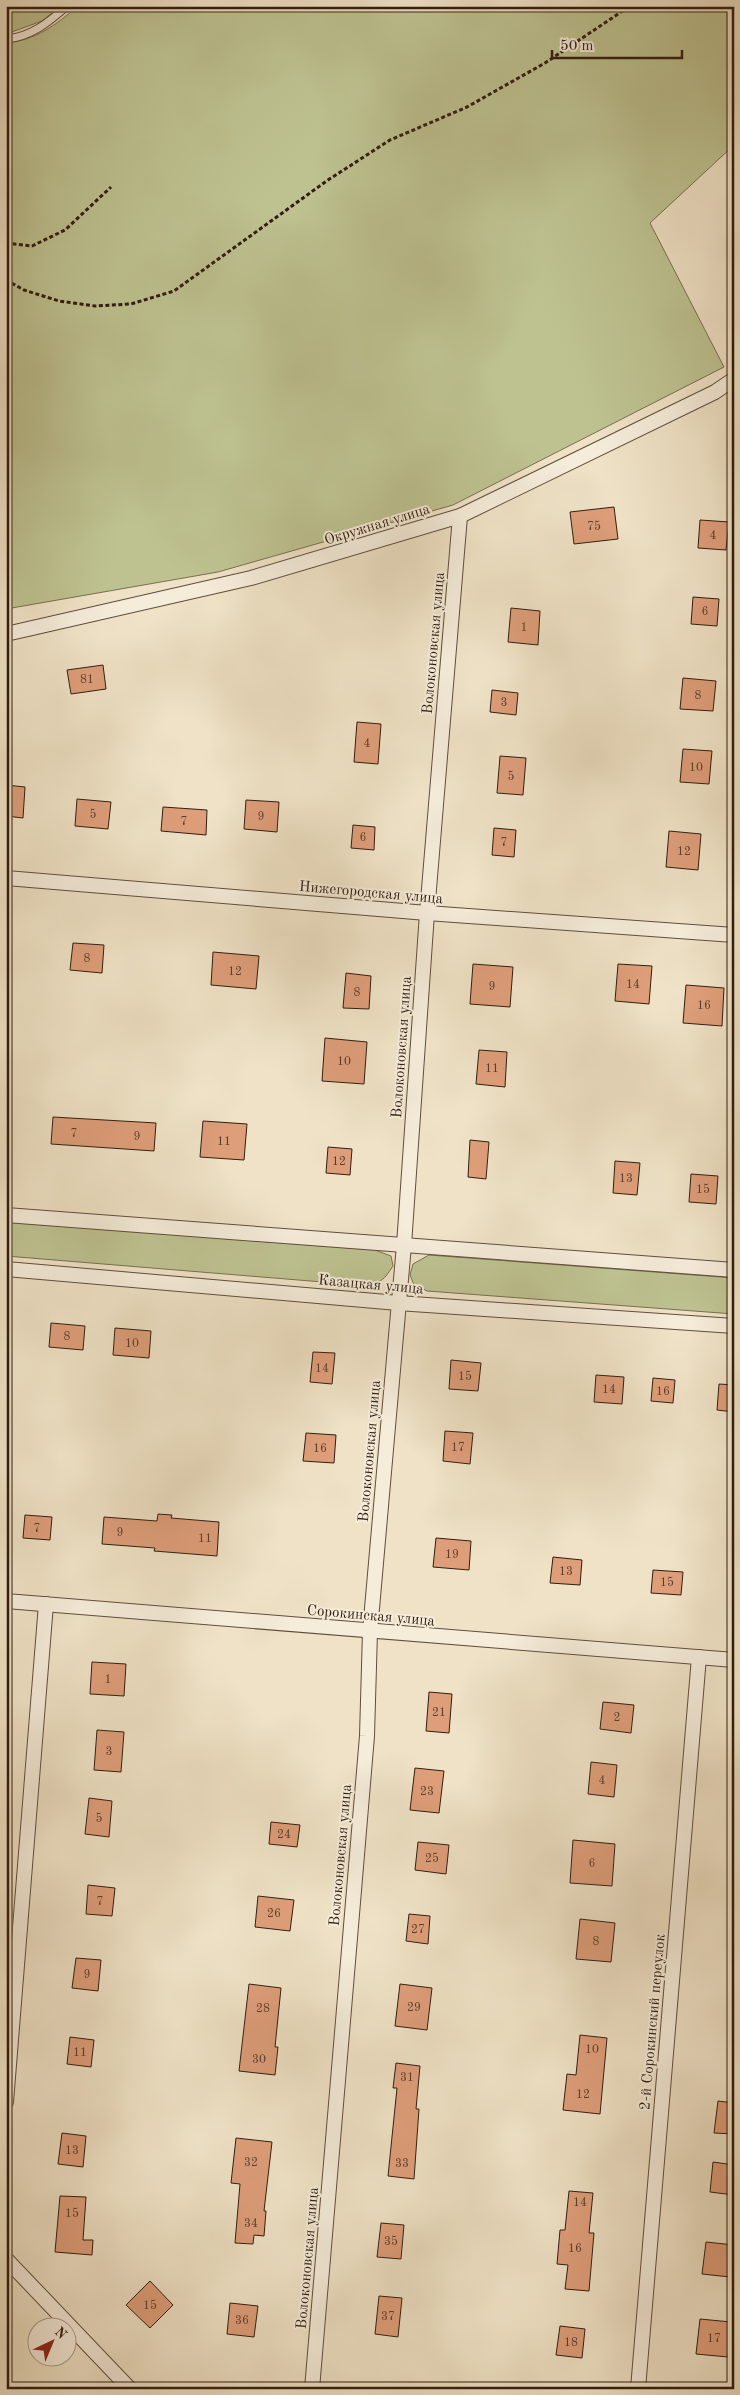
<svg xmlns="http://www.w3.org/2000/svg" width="740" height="2395" viewBox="0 0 740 2395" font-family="'Old Standard TT',serif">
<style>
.green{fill:#bec291;stroke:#787050}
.building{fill:#de9e7a;stroke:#311d0f}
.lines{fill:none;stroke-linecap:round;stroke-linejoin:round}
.service-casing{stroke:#604e3d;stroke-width:9}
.minor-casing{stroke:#604e3d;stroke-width:16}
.path{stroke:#311d0f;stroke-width:3;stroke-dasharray:4 2.5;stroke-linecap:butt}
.service{stroke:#f5ecda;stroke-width:7}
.minor{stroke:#f5ecda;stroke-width:14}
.labels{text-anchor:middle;stroke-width:4;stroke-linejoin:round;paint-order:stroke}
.number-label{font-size:12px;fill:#5c3d2a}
.street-label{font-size:15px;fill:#311d0f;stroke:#f5ecda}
</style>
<rect width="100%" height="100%" fill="#efe2c6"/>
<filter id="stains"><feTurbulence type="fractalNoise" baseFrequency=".004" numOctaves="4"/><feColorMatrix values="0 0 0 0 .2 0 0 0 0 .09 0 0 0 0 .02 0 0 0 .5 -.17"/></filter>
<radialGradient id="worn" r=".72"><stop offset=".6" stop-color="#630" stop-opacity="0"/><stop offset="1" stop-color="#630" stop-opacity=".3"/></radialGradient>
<!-- green -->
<g class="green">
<path d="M6,6H61L42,21L6,34Z"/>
<path d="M78,6H734V145L650,223L724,367L453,505L218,572L6,609V43C36,40 56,25 78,6Z"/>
<path d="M6,1222L375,1250L391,1256L393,1266C382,1283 379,1284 359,1285L6,1256Z"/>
<path d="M429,1255L734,1278V1314L427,1291L414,1285L410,1275L413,1264Z"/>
</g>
<!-- building -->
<g class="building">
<path d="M614,507L618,539L574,544L570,512Z"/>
<path d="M700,520L729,522L726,550L698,548Z"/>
<path d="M693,597L719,599L717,626L691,624Z"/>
<path d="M511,608L540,611L538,645L508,642Z"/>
<path d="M103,665L106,689L71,694L67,670Z"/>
<path d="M683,678L716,681L713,711L680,709Z"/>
<path d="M492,690L518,693L516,715L490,712Z"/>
<path d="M357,722L381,724L378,764L354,762Z"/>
<path d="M683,749L712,751L709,784L680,782Z"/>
<path d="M500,756L526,758L523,795L497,793Z"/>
<path d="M6,785L25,787L23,818L6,816Z"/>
<path d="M77,799L111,802L108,829L75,826Z"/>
<path d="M246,800L279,802L277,832L244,829Z"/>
<path d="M163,807L207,810L206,835L161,831Z"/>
<path d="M353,825L375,827L374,850L351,848Z"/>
<path d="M494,828L516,830L514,857L492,855Z"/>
<path d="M669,831L701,834L698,870L666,867Z"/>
<path d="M73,943L104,945L102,973L70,970Z"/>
<path d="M213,952L259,956L256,989L211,985Z"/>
<path d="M473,964L513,967L510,1007L470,1004Z"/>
<path d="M618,964L652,966L649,1004L615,1001Z"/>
<path d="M346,973L371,976L369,1009L343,1008Z"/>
<path d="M686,985L724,988L722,1026L683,1023Z"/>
<path d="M325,1038L367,1042L364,1084L322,1081Z"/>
<path d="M479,1050L507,1052L505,1087L476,1084Z"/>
<path d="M53,1117L156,1123L154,1151L51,1144Z"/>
<path d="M203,1121L247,1124L244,1160L200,1157Z"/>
<path d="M470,1140L489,1142L486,1179L468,1177Z"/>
<path d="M328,1147L352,1149L350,1175L326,1173Z"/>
<path d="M615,1161L640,1163L637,1195L613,1193Z"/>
<path d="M691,1174L718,1176L716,1204L689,1202Z"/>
<path d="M51,1323L85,1326L83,1350L49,1347Z"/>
<path d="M115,1328L151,1331L149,1358L113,1355Z"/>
<path d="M313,1352L335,1353L332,1384L310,1382Z"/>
<path d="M451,1360L481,1363L478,1391L449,1389Z"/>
<path d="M596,1375L624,1377L622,1404L594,1402Z"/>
<path d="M653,1378L675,1380L673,1403L651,1401Z"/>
<path d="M719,1384L734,1385V1412L717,1410Z"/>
<path d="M445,1431L473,1433L470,1464L443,1461Z"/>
<path d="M306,1433L336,1435L334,1463L303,1461Z"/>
<path d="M158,1514L172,1515L171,1518L219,1522L217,1556L154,1551L155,1548L102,1544L104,1517L157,1521Z"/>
<path d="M25,1515L52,1517L50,1540L23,1538Z"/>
<path d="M436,1538L471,1541L469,1570L433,1567Z"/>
<path d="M553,1557L582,1560L580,1585L550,1583Z"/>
<path d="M653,1570L683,1572L681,1595L651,1593Z"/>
<path d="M92,1662L126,1664L124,1696L90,1694Z"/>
<path d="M429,1692L452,1694L449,1733L426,1731Z"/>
<path d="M603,1702L634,1705L631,1733L600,1729Z"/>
<path d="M97,1730L124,1732L121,1772L94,1770Z"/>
<path d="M591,1762L617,1765L614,1797L588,1794Z"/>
<path d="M415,1768L444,1771L439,1813L410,1810Z"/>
<path d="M89,1798L112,1801L109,1837L85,1834Z"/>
<path d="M271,1822L300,1825L297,1847L269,1844Z"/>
<path d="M573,1840L615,1844L612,1886L570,1883Z"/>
<path d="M418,1842L449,1845L446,1874L415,1870Z"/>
<path d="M88,1885L115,1888L112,1916L86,1914Z"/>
<path d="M258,1896L294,1900L290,1931L255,1927Z"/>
<path d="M409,1914L430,1916L428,1944L406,1941Z"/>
<path d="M580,1919L615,1923L611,1962L576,1959Z"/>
<path d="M76,1958L101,1960L98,1991L72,1988Z"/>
<path d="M249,1984L281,1988L275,2047H278L275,2075L239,2071Z"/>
<path d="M400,1984L432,1988L427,2030L395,2026Z"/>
<path d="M580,2035L607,2038L600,2114L563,2110L567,2074L576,2075Z"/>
<path d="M70,2037L94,2040L91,2067L67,2064Z"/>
<path d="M396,2063L420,2066L416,2109H419L414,2179L388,2176L397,2088H393Z"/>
<path d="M718,2101L734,2103V2134L714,2133Z"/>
<path d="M62,2133L86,2136L83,2167L58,2164Z"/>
<path d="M236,2138L272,2142L264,2211H266L264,2236L254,2235L253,2244L235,2243L240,2184L231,2183Z"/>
<path d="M713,2162L734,2165V2195L710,2192Z"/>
<path d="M569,2191L593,2193L589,2233H594L589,2291L565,2289L568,2265L557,2264L560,2230H565Z"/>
<path d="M60,2196L86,2197L83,2240H93L92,2255L55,2252Z"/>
<path d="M381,2223L404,2225L401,2259L377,2257Z"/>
<path d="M706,2242L734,2245L730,2277L702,2274Z"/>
<path d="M150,2281L173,2305L150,2328L126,2305Z"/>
<path d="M379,2296L402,2298L398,2337L375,2334Z"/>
<path d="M230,2303L258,2306L254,2337L227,2334Z"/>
<path d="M700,2319L731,2322L728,2357L696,2354Z"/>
<path d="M560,2326L585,2329L582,2358L556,2355Z"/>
</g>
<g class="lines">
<defs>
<path id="service" d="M6,39C31,37 49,22 67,6"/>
<g id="minor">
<path d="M6,634L251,578L460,516L715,392L734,379"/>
<path d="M6,878L427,913L734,935"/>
<path d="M6,1215L734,1270"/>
<path d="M6,1269L398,1303L734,1326"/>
<path d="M6,1601L734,1660"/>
<path d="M6,2102L46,1604"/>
<path d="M6,2259L130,2389"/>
<path d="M312,2389L367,1736L370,1631L404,1245L427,913L460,516"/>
<path d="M638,2389L699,1657"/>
</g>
</defs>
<!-- service casing -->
<use href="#service" class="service-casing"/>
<!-- minor casing -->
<use href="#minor" class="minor-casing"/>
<!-- path -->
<g class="path">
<path d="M6,243L32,246L65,230L111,187"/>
<path d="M6,280L24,290L59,301L95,306L131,304L174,291L328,180L390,140L467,107L545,63L630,6"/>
</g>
<!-- service -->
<use href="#service" class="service"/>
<!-- minor -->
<use href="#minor" class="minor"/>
</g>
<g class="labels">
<!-- number labels -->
<g class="number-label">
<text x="594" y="530">75</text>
<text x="713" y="539">4</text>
<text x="705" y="615">6</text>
<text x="524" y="631">1</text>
<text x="87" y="683">81</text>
<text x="698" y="699">8</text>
<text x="504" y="706">3</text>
<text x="367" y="747">4</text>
<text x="696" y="771">10</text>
<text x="511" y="780">5</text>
<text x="93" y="818">5</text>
<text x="261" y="820">9</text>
<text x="184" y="825">7</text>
<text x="363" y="841">6</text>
<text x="504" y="846">7</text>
<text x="684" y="855">12</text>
<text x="87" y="962">8</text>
<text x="235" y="975">12</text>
<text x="633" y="988">14</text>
<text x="492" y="990">9</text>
<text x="357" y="996">8</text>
<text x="704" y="1009">16</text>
<text x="344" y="1065">10</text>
<text x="492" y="1072">11</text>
<text x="74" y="1137">7</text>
<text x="137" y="1140">9</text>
<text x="224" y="1145">11</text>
<text x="339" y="1165">12</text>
<text x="626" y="1182">13</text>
<text x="703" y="1193">15</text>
<text x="67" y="1340">8</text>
<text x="132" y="1347">10</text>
<text x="322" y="1372">14</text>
<text x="465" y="1380">15</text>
<text x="609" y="1393">14</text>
<text x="663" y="1395">16</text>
<text x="458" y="1451">17</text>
<text x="320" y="1452">16</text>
<text x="37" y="1532">7</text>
<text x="120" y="1536">9</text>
<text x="205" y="1542">11</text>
<text x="452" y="1558">19</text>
<text x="566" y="1575">13</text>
<text x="667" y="1586">15</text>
<text x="108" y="1683">1</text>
<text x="439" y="1716">21</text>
<text x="617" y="1721">2</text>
<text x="109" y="1755">3</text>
<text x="602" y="1784">4</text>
<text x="427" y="1795">23</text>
<text x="99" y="1822">5</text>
<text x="284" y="1838">24</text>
<text x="432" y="1862">25</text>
<text x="592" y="1867">6</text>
<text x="100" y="1905">7</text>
<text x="274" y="1917">26</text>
<text x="418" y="1933">27</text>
<text x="596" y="1945">8</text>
<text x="87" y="1978">9</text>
<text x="414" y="2011">29</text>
<text x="263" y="2012">28</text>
<text x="592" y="2053">10</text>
<text x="80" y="2056">11</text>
<text x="259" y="2063">30</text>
<text x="407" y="2081">31</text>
<text x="583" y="2098">12</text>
<text x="72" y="2154">13</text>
<text x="251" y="2166">32</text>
<text x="402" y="2167">33</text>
<text x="580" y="2206">14</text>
<text x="72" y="2217">15</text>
<text x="251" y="2227">34</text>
<text x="391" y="2245">35</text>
<text x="575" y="2252">16</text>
<text x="150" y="2309">15</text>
<text x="388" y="2320">37</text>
<text x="242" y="2324">36</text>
<text x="714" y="2342">17</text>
<text x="571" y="2346">18</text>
</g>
<!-- street labels -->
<g class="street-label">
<text transform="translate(377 524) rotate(-17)" y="5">Окружная улица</text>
<text transform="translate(433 643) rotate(-85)" y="5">Волоконовская улица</text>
<text transform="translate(371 892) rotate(5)" y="5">Нижегородская улица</text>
<text transform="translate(401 1047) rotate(-86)" y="5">Волоконовская улица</text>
<text transform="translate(371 1284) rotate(5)" y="5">Казацкая улица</text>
<text transform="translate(369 1451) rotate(-85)" y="5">Волоконовская улица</text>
<text transform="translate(371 1615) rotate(5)" y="5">Сорокинская улица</text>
<text transform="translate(340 1855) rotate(-85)" y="5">Волоконовская улица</text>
<text transform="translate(652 2022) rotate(-85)" y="5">2-й Сорокинский переулок</text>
<text transform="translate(307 2258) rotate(-85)" y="5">Волоконовская улица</text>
</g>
</g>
<!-- margin -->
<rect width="740" height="2395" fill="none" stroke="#efe2c6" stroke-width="25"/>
<rect x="8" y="8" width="725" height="2380" fill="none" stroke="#311d0f" stroke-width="2.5"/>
<rect x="12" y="12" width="715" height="2370" fill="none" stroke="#311d0f"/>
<!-- north arrow -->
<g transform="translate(52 2342) rotate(44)"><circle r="24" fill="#f5ecda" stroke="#a79989"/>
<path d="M0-4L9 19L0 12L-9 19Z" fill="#8f2418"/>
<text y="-8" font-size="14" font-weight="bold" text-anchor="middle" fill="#311d0f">N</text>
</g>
<!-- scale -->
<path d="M552 50v8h130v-8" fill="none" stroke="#311d0f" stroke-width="2.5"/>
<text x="560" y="50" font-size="15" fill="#311d0f" stroke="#f5ecda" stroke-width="4" paint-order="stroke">50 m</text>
<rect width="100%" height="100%" filter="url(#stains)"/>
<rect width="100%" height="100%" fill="url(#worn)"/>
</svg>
